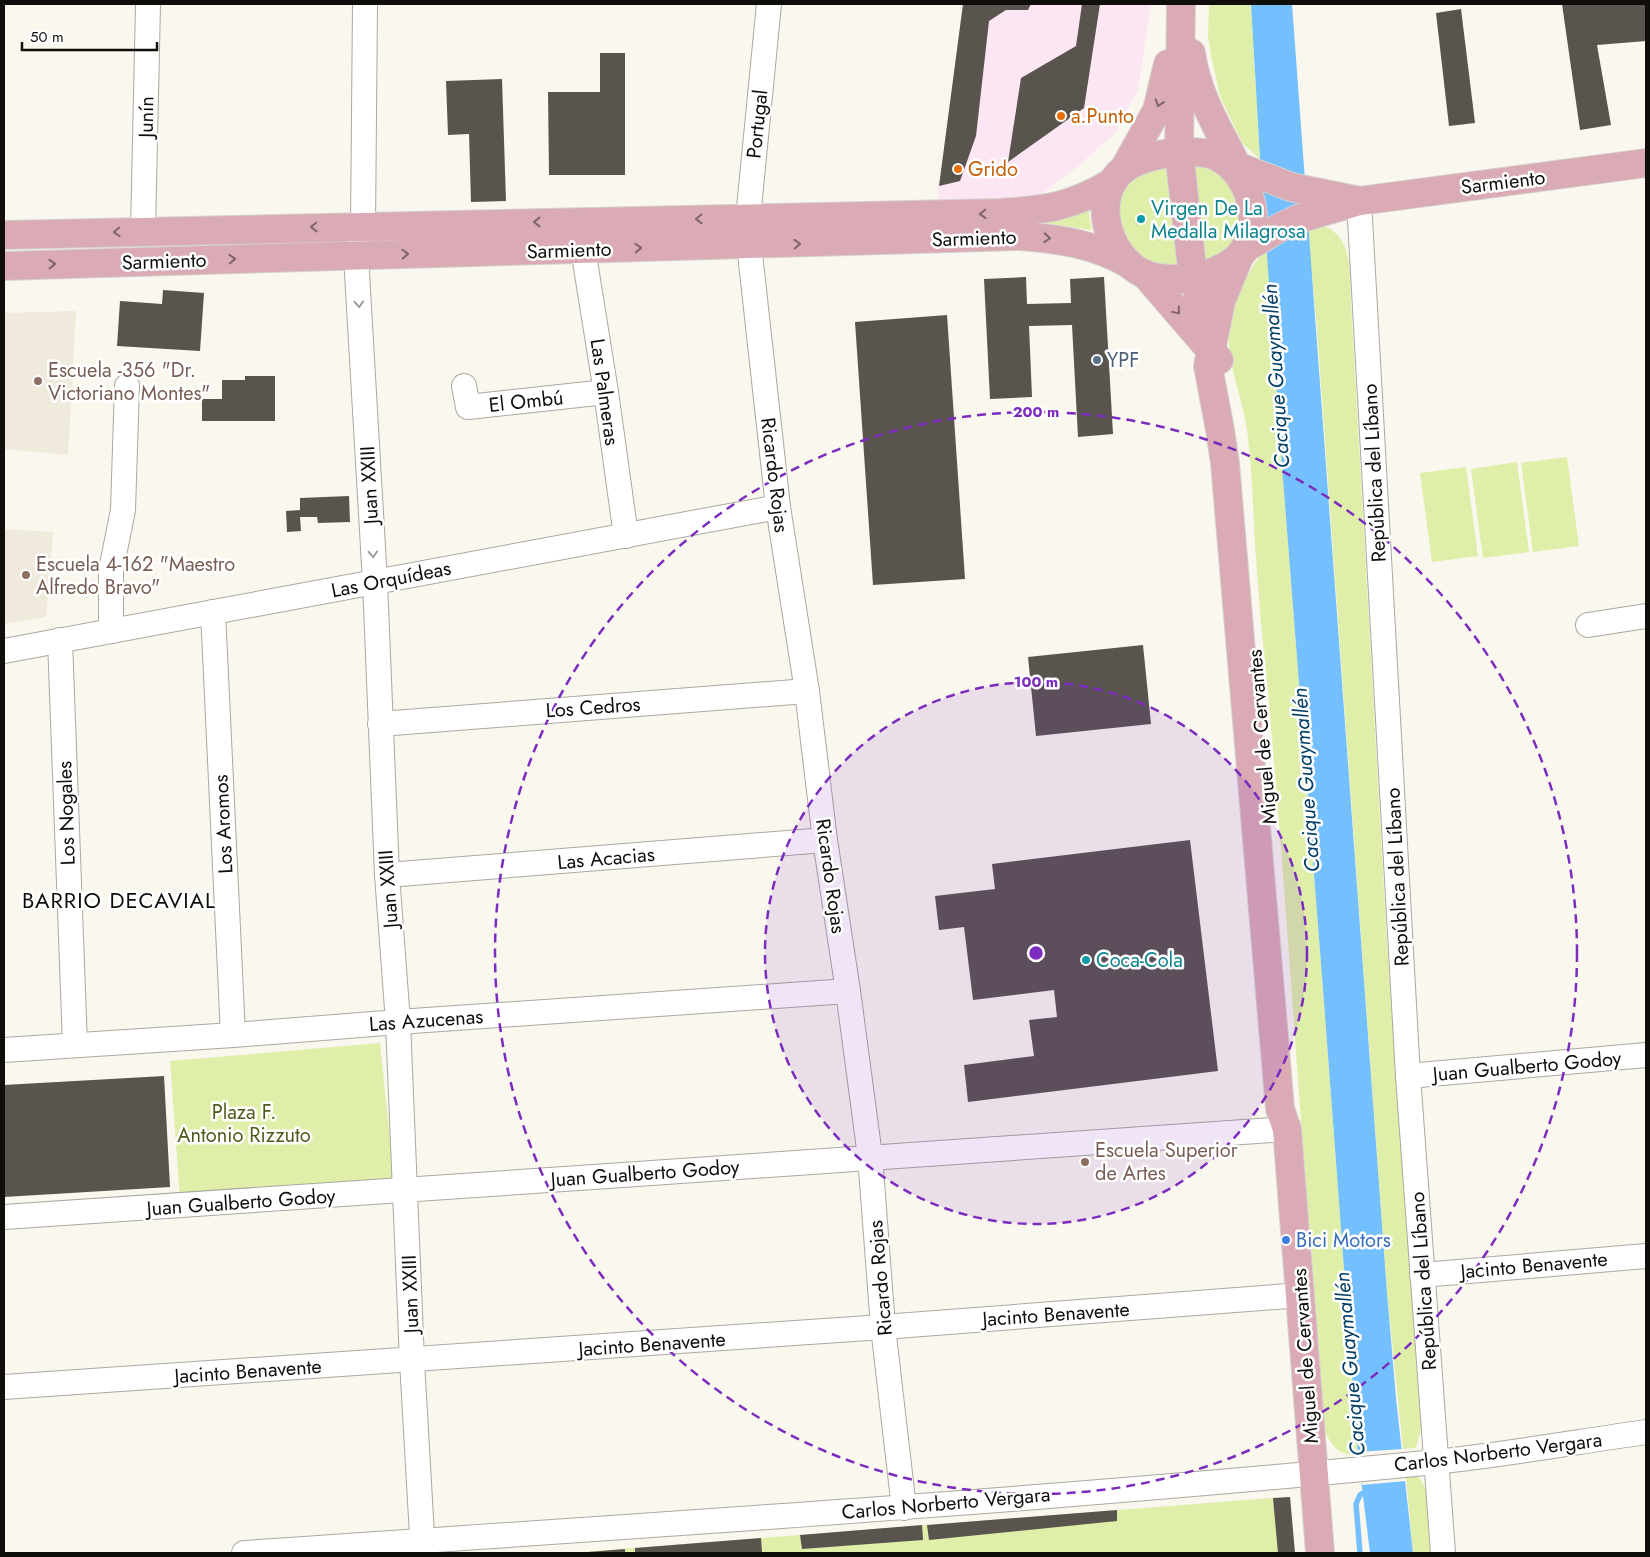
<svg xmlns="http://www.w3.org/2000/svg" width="1650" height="1557" viewBox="0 0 1650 1557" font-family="Jost,sans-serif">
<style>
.commercial{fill:#fde6f3}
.built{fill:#efeadb}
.green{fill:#dfefa9}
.water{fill:#74bffe}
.pier{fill:#faf7ee}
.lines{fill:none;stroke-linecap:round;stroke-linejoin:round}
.stream{stroke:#74bffe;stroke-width:5.5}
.building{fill:#59544e}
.minor-casing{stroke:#aba8a0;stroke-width:26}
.major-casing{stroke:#d4d4d3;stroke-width:30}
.minor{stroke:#fff;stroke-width:24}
.major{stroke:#daaab5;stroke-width:28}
.oneway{stroke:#7f6468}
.oneway2{stroke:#9f9f9d}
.ring{fill:none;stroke:#7b2cbf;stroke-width:2.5;stroke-dasharray:9 6}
.food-dot{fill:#e8710a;stroke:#fff;stroke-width:2}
.culture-dot{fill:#0f9aa8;stroke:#fff;stroke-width:2}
.service-dot{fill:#5c6f8a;stroke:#fff;stroke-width:2}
.education-dot{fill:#8d6e63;stroke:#fff;stroke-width:2}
.shop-dot{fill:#3f7fe0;stroke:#fff;stroke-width:2}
.labels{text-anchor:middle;stroke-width:5;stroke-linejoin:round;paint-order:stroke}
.food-label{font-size:20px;fill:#c56008;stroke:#fff;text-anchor:start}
.street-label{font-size:20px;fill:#0f0e0b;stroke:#fff}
.culture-label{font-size:20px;fill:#0d838f;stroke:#fff;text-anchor:start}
.service-label{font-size:20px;fill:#4e5e75;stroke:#fff;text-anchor:start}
.education-label{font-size:20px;fill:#785e54;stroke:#fff;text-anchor:start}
.park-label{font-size:20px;fill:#4e5a19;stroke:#fff}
.shop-label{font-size:20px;fill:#366cbe;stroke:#fff;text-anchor:start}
.water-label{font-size:21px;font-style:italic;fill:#023e66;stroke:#fff}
.quarter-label{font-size:22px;letter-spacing:1px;fill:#0f0e0b;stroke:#fff}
.centre{fill:#7b2cbf;stroke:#fff;stroke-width:2.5}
.ring-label{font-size:15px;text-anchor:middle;font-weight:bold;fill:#7b2cbf;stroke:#fff;stroke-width:5;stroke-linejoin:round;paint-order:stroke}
</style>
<rect width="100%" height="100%" fill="#faf7ee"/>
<!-- commercial -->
<path class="commercial" d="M963,4H1151L1138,90L1115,133L1076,168L1038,196L937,202Z"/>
<!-- built -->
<g class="built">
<path d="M76,311L68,455L4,449V313Z"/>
<path d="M4,529L53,532L46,617L4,624Z"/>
</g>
<!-- green -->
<g class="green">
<path d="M1209,4H1251L1260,159L1242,143L1220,96L1211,55L1208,36Z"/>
<path d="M1169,163L1182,269L1163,268L1129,253L1115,207L1131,178Z"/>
<path d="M1192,164L1209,169L1224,179L1231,185L1241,203L1240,234L1228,250L1202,265Z"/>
<path d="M1090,205L1089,215L1092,230L1037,222Z"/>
<path d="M1315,224C1355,231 1349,271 1351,303L1387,943L1421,1429L1416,1448L1403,1449L1387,1293L1316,317L1307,226Z"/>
<path d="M1267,249L1283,479L1324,1002L1358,1452V1455C1339,1456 1333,1447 1325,1432C1303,1182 1290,932 1267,682C1262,636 1258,590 1255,544C1253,506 1252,468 1247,430C1243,400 1228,366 1229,336C1231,309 1247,267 1267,249Z"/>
<path d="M1567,457L1579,546L1533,552L1521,463Z"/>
<path d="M1517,462L1529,552L1483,558L1471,469Z"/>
<path d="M1466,467L1478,556L1432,562L1420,473Z"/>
<path d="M380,1043L394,1178L180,1199L170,1061Z"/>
<path d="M1406,1476L1418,1477C1434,1492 1430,1532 1430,1553H1413Z"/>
<path d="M1290,1497L1295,1553H570L1273,1498Z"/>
</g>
<!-- water -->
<path class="water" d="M1251,4H1292L1387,1293L1396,1398L1413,1553H1370L1358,1455L1324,1002L1283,479L1260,158Z"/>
<!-- pier -->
<path class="pier" d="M1403,1449L1406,1481L1362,1485L1358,1452Z"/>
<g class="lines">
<!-- stream -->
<path class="stream" d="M1360,1553L1356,1504L1360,1495L1369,1489"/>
</g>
<!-- building -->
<g class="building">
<path d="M963,4H1031L1028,10H1006L989,21L976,136L960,181L939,186Z"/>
<path d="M1082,4H1100L1084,108L1008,162L1021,78L1076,46Z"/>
<path d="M1562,4H1646V41L1597,45L1611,125L1580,130Z"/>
<path d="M1461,9L1475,123L1449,126L1436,13Z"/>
<path d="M600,53H625V175H549L548,92H600Z"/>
<path d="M502,79L506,201L471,202L469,134L448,135L446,81Z"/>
<path d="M1026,277L1027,304L1071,303L1070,279L1104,277L1113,434L1078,437L1072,325L1029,326L1032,397L990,399L984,279Z"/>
<path d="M163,290L204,293L200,351L117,346L120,301L162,304Z"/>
<path d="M947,315L965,579L873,585L855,322Z"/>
<path d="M245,376H275V421H202V399H222V380H245Z"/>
<path d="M349,496L350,522L318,523L317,517H300L301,531L287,532L286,511L300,510V498Z"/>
<path d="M1143,645L1151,724L1036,736L1028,657Z"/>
<path d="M1190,840L1218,1071L968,1102L964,1065L1034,1056L1029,1020L1057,1017L1054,990L973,1000L964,927L939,930L935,896L995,889L992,864Z"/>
<path d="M164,1076L170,1187L4,1197V1085Z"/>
<path d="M1290,1497L1295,1553H1278L1273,1498Z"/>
<path d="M1117,1510V1521L929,1540L927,1525Z"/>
<path d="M922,1525L923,1540L802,1549L800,1535Z"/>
<path d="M761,1538L762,1552L752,1553H635V1548Z"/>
<path d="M625,1549V1553H588V1552Z"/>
</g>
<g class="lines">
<defs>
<g id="minor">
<path d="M365,4L363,226L356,256L375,582L387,875L398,1022L412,1361L423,1553"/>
<path d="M769,4L748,218L749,245L778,507L807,691L825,840L848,991L870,1156L883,1327L904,1508"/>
<path d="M1359,201L1408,1076L1443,1553"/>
<path d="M143,231L148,4"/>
<path d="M583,249L606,392L626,536"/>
<path d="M464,386L468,407L606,392"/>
<path d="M213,612L233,1035"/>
<path d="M1588,625L1646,616"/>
<path d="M111,631V570L123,510L127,386"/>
<path d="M60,640L75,1045"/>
<path d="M4,651L778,507"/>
<path d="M380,724L807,691"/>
<path d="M387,875L825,840"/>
<path d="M4,1050L233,1035L398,1022L848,991"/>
<path d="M1408,1076L1646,1055"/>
<path d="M4,1217C432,1190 859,1157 1287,1129"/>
<path d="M1422,1275L1646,1256"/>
<path d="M4,1387L883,1327L1301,1295"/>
<path d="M244,1553C634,1526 1025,1502 1415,1464C1492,1457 1569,1443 1646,1432"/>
</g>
<g id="major">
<path d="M1181,4L1179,152L1192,268L1208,340"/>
<path d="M1191,53C1198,99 1220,131 1240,172"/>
<path d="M1179,152C1190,152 1202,151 1213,155C1247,168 1264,218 1245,249C1233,267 1199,280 1177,279C1167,279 1153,278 1144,274C1107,257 1089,195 1125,168C1141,157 1161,154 1179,152Z"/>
<path d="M1229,163L1291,187L1355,200"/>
<path d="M1124,169L1157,110L1168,64"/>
<path d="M4,235L999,213C1046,210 1071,207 1113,182"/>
<path d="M1244,249L1279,228L1298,219L1359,201L1646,163"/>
<path d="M1240,255L1221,301L1208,366L1220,430L1225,463L1280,1109L1287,1129L1320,1553"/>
<path d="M4,266L1020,236C1059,239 1095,244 1129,264"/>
<path d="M1145,274L1219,360"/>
</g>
</defs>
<!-- minor casing -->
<use href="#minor" class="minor-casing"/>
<!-- major casing -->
<use href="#major" class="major-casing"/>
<!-- minor -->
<use href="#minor" class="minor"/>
<!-- major -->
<use href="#major" class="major"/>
</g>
<!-- one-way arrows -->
<defs><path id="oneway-chevron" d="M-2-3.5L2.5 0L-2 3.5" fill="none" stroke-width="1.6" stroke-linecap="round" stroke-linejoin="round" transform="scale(1.25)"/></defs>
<g class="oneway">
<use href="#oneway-chevron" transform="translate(1159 103) rotate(109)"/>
<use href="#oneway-chevron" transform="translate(983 214) rotate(178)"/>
<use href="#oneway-chevron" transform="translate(699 219) rotate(179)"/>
<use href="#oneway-chevron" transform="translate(537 222) rotate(179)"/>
<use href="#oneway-chevron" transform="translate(314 227) rotate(179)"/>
<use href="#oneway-chevron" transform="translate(117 232) rotate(178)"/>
<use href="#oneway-chevron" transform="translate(1047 238) rotate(4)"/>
<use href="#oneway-chevron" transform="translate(797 244) rotate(-2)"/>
<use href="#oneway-chevron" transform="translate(638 248) rotate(-2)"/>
<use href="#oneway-chevron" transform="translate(405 254) rotate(-2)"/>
<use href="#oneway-chevron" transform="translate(232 259) rotate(-2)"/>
<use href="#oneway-chevron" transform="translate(52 264) rotate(-2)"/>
<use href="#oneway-chevron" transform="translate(1177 311) rotate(50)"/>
</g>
<g class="oneway2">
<use href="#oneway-chevron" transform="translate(359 304) rotate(87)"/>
<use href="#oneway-chevron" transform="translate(373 554) rotate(87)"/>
</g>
<!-- distance rings -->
<circle cx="1036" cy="953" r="271" fill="#7b2cbf" fill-opacity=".12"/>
<g class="ring">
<circle cx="1036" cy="953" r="271"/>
<circle cx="1036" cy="953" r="541"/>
</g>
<!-- markers -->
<g class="food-dot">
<circle cx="1061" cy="116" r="5"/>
<circle cx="958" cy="169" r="5"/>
</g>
<g class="culture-dot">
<circle cx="1141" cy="219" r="5"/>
<circle cx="1086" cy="960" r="5"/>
</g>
<circle class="service-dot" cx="1097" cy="360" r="5"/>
<g class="education-dot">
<circle cx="38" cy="381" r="5"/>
<circle cx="26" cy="575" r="5"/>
<circle cx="1085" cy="1162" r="5"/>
</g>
<circle class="shop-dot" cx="1286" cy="1240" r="5"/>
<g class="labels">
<!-- food labels -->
<g class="food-label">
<text x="1071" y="123">a.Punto</text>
<text x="968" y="176">Grido</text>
</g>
<!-- street labels -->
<g class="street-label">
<text transform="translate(146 117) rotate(-89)" y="7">Junín</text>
<text transform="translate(757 124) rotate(-84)" y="7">Portugal</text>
<text transform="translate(1503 182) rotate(-7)" y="7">Sarmiento</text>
<text transform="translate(974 238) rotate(-2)" y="7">Sarmiento</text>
<text transform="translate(569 250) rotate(-2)" y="7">Sarmiento</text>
<text transform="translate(164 261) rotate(-2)" y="7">Sarmiento</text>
<text transform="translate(605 392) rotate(82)" y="7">Las Palmeras</text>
<text transform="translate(526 401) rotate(-6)" y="7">El Ombú</text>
<text transform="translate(1374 473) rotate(-93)" y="7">República del Líbano</text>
<text transform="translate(775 475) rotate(83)" y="7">Ricardo Rojas</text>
<text transform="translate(369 485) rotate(-93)" y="7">Juan XXIII</text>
<text transform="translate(391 579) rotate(-11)" y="7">Las Orquídeas</text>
<text transform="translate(593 707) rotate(-4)" y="7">Los Cedros</text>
<text transform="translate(1262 737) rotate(-95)" y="7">Miguel de Cervantes</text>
<text transform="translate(66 813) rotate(-92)" y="7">Los Nogales</text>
<text transform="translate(223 824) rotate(-93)" y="7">Los Aromos</text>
<text transform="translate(606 858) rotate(-5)" y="7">Las Acacias</text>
<text transform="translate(831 876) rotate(82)" y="7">Ricardo Rojas</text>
<text transform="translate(1397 877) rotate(-93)" y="7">República del Líbano</text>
<text transform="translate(388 889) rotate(-94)" y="7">Juan XXIII</text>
<text transform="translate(426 1020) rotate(-4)" y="7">Las Azucenas</text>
<text transform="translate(1527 1066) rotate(-5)" y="7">Juan Gualberto Godoy</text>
<text transform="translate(645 1173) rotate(-4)" y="7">Juan Gualberto Godoy</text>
<text transform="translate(241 1202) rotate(-4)" y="7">Juan Gualberto Godoy</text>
<text transform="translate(1534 1265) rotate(-5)" y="7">Jacinto Benavente</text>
<text transform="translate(880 1278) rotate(-95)" y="7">Ricardo Rojas</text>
<text transform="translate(1423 1281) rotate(-94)" y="7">República del Líbano</text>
<text transform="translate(410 1294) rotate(-92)" y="7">Juan XXIII</text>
<text transform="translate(1056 1314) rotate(-4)" y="7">Jacinto Benavente</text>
<text transform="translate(652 1344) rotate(-4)" y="7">Jacinto Benavente</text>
<text transform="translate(1305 1356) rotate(-94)" y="7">Miguel de Cervantes</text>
<text transform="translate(248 1371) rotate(-4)" y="7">Jacinto Benavente</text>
<text transform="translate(1498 1452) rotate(-7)" y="7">Carlos Norberto Vergara</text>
<text transform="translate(946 1503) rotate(-5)" y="7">Carlos Norberto Vergara</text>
</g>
<!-- culture labels -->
<g class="culture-label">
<text x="1151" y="215">Virgen De La<tspan x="1151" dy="23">Medalla Milagrosa</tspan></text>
<text x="1096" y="967">Coca-Cola</text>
</g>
<!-- service labels -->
<g class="service-label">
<text x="1107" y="367">YPF</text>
</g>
<!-- education labels -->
<g class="education-label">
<text x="48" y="377">Escuela -356 "Dr.<tspan x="48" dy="23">Victoriano Montes"</tspan></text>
<text x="36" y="571">Escuela 4-162 "Maestro<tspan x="36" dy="23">Alfredo Bravo"</tspan></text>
<text x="1095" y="1157">Escuela Superior<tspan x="1095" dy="23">de Artes</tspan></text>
</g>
<!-- park labels -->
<g class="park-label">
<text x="244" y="1119">Plaza F.<tspan x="244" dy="23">Antonio Rizzuto</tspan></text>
</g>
<!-- shop labels -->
<g class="shop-label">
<text x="1296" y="1247">Bici Motors</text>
</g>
<!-- water labels -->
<g class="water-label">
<text transform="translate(1276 376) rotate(-94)" y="7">Cacique Guaymallén</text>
<text transform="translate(1306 780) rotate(-94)" y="7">Cacique Guaymallén</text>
<text transform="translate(1350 1364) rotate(-95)" y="7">Cacique Guaymallén</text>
</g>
<!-- quarter labels -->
<g class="quarter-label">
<text x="119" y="908">BARRIO DECAVIAL</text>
</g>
</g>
<circle cx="1036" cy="953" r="8" class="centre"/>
<g class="ring-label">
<text x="1036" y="417">200 m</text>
<text x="1036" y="687">100 m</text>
</g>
<!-- border -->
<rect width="1650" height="1557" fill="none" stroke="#0f0e0b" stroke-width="10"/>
<!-- scale -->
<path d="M22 42v8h135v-8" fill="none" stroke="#0f0e0b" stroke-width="2.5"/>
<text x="30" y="42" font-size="15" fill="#0f0e0b" stroke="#ffffff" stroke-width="4" paint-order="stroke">50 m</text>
</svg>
